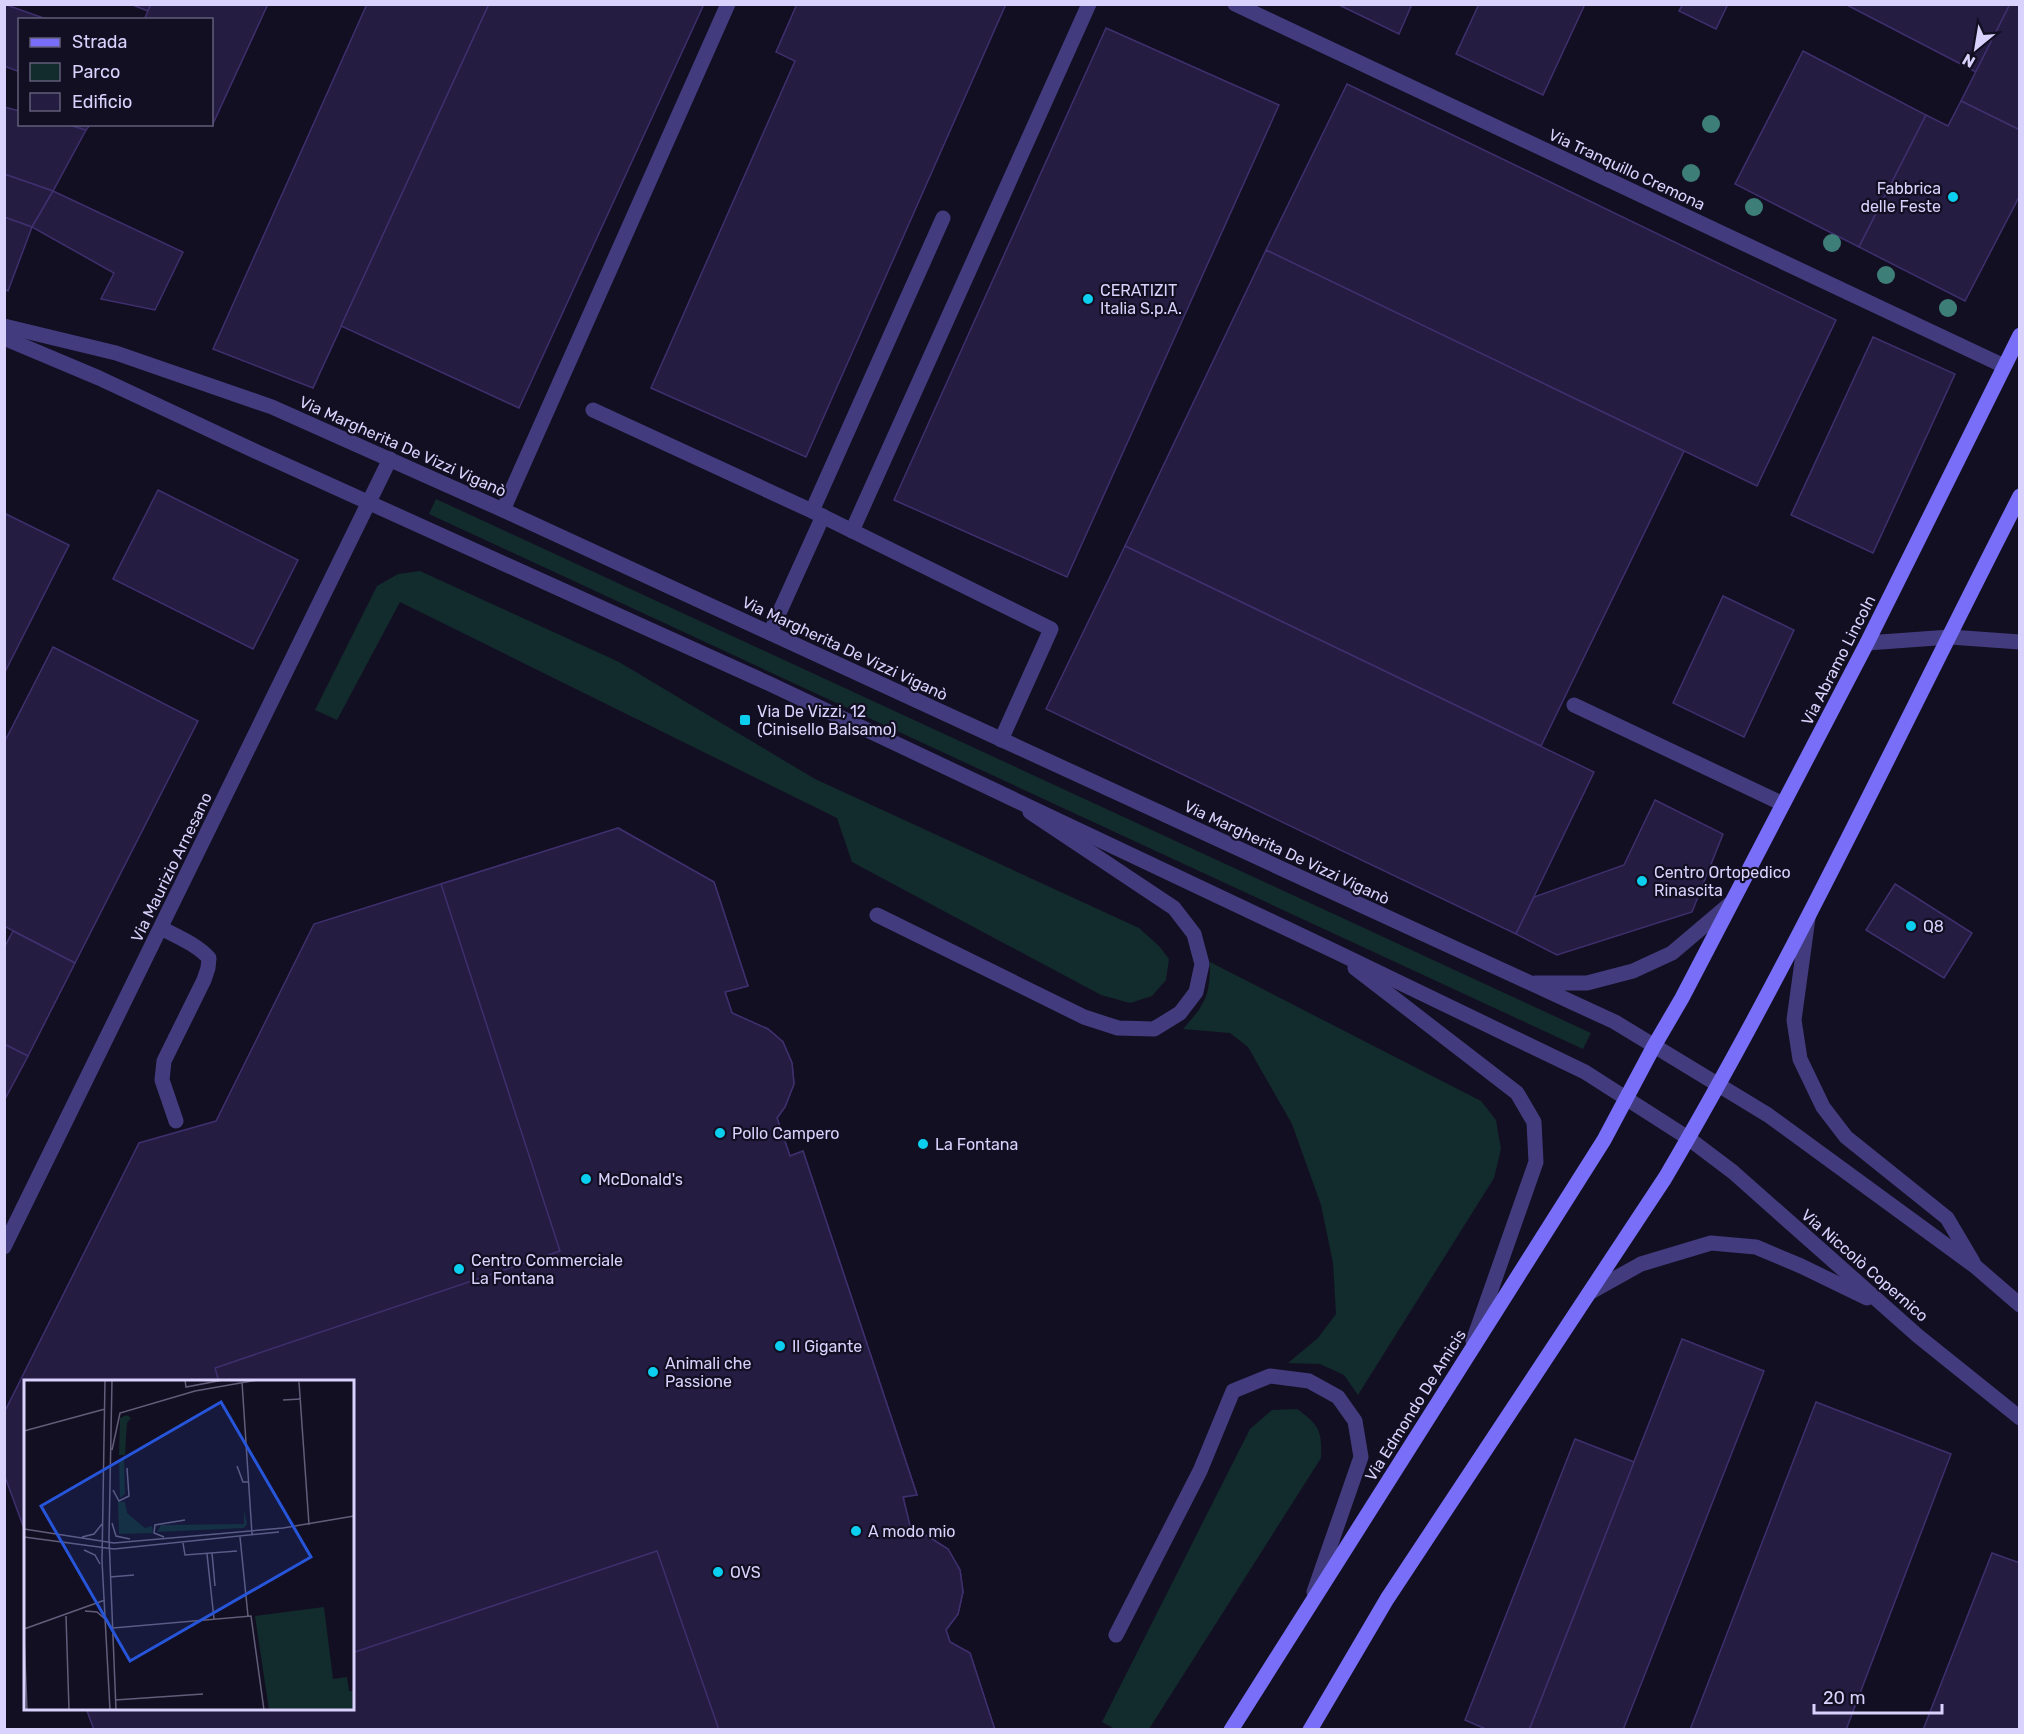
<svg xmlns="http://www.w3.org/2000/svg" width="2024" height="1734" viewBox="0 0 2024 1734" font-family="Rubik,sans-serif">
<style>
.green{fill:#122b2c}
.building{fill:#251c42;stroke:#3e2f6d;stroke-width:1.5}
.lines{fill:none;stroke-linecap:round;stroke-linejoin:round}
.lane{stroke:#423c7f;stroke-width:15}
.street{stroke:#423c7f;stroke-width:15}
.secondary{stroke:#786ef8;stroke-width:15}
.tree{fill:#3e7e79}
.poi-dot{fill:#0cceef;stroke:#130f22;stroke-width:2}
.labels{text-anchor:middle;stroke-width:4.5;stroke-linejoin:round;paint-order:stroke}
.street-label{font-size:16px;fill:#d9d2fd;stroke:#130f22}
.poi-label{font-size:16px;fill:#d9d2fd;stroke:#130f22;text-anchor:start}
.inset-road{fill:none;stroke:#625d7a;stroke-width:1.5}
.view{fill:#2655da;fill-opacity:0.15;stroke:#2655da;stroke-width:3}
.inset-edge{fill:none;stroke:#d9d2fd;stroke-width:3}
</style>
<rect width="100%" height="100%" fill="#130f22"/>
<!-- green -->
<g class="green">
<path d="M436,499L1591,1033L1583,1049L429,514Z"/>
<path d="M420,571L619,662L815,779L1139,928L1159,946L1169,959L1166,980L1152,996L1130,1003L1101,995L852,862L837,818L400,602L337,720L315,710L377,586L398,574Z"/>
<path d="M1210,962L1481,1101L1496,1120L1501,1149L1494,1178L1358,1395L1344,1375L1320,1364L1288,1363L1318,1338L1336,1314L1333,1263L1321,1205L1292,1124L1248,1047L1230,1033L1183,1029C1206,1003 1210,996 1210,962Z"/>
<path d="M1297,1409C1319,1425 1322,1430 1321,1458L1149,1729H1115L1102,1722L1250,1429L1272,1410Z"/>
</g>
<!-- building -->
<g class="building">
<path d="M4,4L49,20H20V72L4,66Z"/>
<path d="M130,4H151L148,11Z"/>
<path d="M151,4H268L212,126L209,124H212V20H144Z"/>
<path d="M367,4H489L313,388L213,349Z"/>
<path d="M489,4H704L519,408L341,326Z"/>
<path d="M797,4H1006L806,457L651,388L795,61L776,52Z"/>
<path d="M1337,4H1412L1399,34Z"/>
<path d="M1479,4H1585L1543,95L1456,54Z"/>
<path d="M1683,4H1728L1716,29L1679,11Z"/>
<path d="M1845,4H2010L1976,72Z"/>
<path d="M2010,4H2020V130L1961,101Z"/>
<path d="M1106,28L1279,105L1067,577L894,500Z"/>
<path d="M1803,51L1926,115L1859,247L1735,184Z"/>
<path d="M1347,84L1836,320L1757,486L1266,250Z"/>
<path d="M1961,101L2020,130V195L1965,301L1859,247L1926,115L1948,126Z"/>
<path d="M4,107L20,111V124H66L86,130L53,191L4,174Z"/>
<path d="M66,124H91L86,130Z"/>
<path d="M4,174L53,191L32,227L4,217Z"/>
<path d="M53,191L183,252L155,310L101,299L114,273L32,227Z"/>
<path d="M4,217L32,227L8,291L4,289Z"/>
<path d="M1266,250L1684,451L1541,746L1125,546Z"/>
<path d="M1873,337L1955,374L1873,553L1791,515Z"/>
<path d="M158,490L298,560L253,649L113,579Z"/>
<path d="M4,513L69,545L4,674Z"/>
<path d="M1125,546L1594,772L1516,934L1046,709Z"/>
<path d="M1723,596L1794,630L1744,737L1673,703Z"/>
<path d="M53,647L198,721L75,963L4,926V743Z"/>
<path d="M1655,800L1723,834L1692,912L1557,955L1516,934L1534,897L1624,865Z"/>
<path d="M618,828L714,882L748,986L725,992L732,1013L768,1029L783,1042L792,1063L794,1084L785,1107L777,1118L790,1156L803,1151L917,1495L903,1497L911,1530L929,1537L948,1549L960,1570L963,1592L958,1614L946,1630L950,1642L970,1653L995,1730H94L86,1708H352V1382H26V1534L4,1474V1413L139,1143L216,1121L314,924Z"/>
<path d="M618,828L714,882L748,986L725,992L732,1013L768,1029L783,1042L792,1063L794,1084L785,1107L777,1118L790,1156L803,1151L917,1495L903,1497L911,1530L929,1537L948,1549L960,1570L963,1592L958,1614L946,1630L950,1642L970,1653L995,1730H719L657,1551L352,1653V1382H219L215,1368L560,1251L441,884Z"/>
<path d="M1895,884L1972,933L1944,978L1866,930Z"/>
<path d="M13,931L75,963L28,1056L4,1044V948Z"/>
<path d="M4,1044L28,1056L4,1101Z"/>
<path d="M1682,1339L1764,1371L1623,1730H1529Z"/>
<path d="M1816,1402L1951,1454L1846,1730H1690Z"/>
<path d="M1575,1439L1634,1462L1529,1730H1488L1465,1720Z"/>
<path d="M1992,1553L2020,1563V1730H1923Z"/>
</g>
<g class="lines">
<!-- lane -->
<g class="lane">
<path d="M1235,4L2004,366"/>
<path d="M593,410L812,511L1051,629L1001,740"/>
<path d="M503,510L728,4"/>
<path d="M812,511L943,218"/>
<path d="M852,531L1089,4"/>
<path d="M770,633L823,516"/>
<path d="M1574,705L1783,804"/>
<path d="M877,915L1084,1017L1118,1028L1154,1029L1180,1013L1196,992L1202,964L1194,934L1174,908L1030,812"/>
<path d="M161,928C178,937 196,944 209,958L208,968L204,980L164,1061L162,1080L176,1121"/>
<path d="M1116,1635L1200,1471L1233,1391L1270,1376L1309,1381L1338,1397L1355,1421L1361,1457L1314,1592"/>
</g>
<!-- street -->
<g class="street">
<path d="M4,326L116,353L272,407L503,510L1615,1022L1768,1115L1976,1267L2020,1305"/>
<path d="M4,338L99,378L257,452L770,684L1332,950L1585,1072L1688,1138L1733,1172L1918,1336L2020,1418"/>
<path d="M1867,643L1950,637L2020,642"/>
<path d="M1808,918L1794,1020L1800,1059L1823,1107L1846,1137L1947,1218L1973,1262"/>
<path d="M1355,968L1517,1093L1534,1122L1536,1162L1473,1341"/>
<path d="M1535,983H1587L1633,971L1672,953L1731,903"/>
<path d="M4,1247L390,459"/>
<path d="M1589,1293L1641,1264L1711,1243L1756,1247L1801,1266L1867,1298"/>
</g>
<!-- secondary -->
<g class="secondary">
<path d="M1231,1730L1604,1140L1654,1046L1682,998L1867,643L2020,335"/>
<path d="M1310,1730L1387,1599L1665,1178C1795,957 1903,724 2020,496"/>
</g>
</g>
<!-- trees -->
<g class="tree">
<circle cx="1711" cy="124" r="9"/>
<circle cx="1691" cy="173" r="9"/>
<circle cx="1754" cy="207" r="9"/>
<circle cx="1832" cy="243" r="9"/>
<circle cx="1886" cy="275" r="9"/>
<circle cx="1948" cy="308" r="9"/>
</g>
<!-- markers -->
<g class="poi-dot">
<circle cx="1953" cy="197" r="6"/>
<circle cx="1088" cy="299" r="6"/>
<rect x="739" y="714" width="12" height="12" rx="3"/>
<circle cx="1642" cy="881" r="6"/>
<circle cx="1911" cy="926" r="6"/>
<circle cx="720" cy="1133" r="6"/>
<circle cx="923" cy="1144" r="6"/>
<circle cx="586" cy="1179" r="6"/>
<circle cx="459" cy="1269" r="6"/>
<circle cx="780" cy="1346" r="6"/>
<circle cx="653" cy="1372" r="6"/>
<circle cx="856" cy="1531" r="6"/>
<circle cx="718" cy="1572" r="6"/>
</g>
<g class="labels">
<!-- street labels -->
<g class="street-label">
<text transform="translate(1627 169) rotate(25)" y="6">Via Tranquillo Cremona</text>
<text transform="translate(403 446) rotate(24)" y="6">Via Margherita De Vizzi Viganò</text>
<text transform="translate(845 648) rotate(25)" y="6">Via Margherita De Vizzi Viganò</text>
<text transform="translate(1838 660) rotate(-63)" y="6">Via Abramo Lincoln</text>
<text transform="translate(1287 852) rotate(25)" y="6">Via Margherita De Vizzi Viganò</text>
<text transform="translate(171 867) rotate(-64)" y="6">Via Maurizio Arnesano</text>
<text transform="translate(1865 1265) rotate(41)" y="6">Via Niccolò Copernico</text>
<text transform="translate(1415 1405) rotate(-58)" y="6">Via Edmondo De Amicis</text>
</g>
<!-- poi labels -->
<g class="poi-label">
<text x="1941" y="194" text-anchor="end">Fabbrica<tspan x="1941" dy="18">delle Feste</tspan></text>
<text x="1100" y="296">CERATIZIT<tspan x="1100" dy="18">Italia S.p.A.</tspan></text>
<text x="757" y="717">Via De Vizzi, 12<tspan x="757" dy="18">(Cinisello Balsamo)</tspan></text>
<text x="1654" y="878">Centro Ortopedico<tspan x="1654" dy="18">Rinascita</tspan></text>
<text x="1923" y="932">Q8</text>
<text x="732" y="1139">Pollo Campero</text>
<text x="935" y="1150">La Fontana</text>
<text x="598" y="1185">McDonald's</text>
<text x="471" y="1266">Centro Commerciale<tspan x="471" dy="18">La Fontana</tspan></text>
<text x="792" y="1352">Il Gigante</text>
<text x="665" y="1369">Animali che<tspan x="665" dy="18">Passione</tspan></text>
<text x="868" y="1537">A modo mio</text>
<text x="730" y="1578">OVS</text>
</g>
</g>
<!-- overview -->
<g transform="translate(24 1380)">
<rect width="330" height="330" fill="#130f22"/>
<path d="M103,35L107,38L103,43L101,75H95L96,38ZM95,80H100L101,114L96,118ZM94,122H101L103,133L121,148L128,146L129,153L95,154ZM220,130L223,144L220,148L133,152L137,145L220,144ZM300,227L309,299L323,297L325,311H330V330H245L231,236Z" fill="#122b2c"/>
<path class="inset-road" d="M81,0L78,181L86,330M88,0L85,158L92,330M161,0L162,7L199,0M271,0H297M218,2L228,154M275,2L285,145M259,20L277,19M0,51L81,29M88,70L96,33L171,11L234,0M213,86L219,102H225M89,110L95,121L105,116L103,88M88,143L92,156L106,159M0,149L90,163L259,148L330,136M0,157L90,169L255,152M58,157L70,154L78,144M140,157L130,153L131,145L161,140M216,157L224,236M159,163L161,175L213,171M60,170L71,175L76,184M188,173L191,206M183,174L190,239M86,197L110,195M61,231L73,232L81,239M42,236L45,330M89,248L227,236L240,330M0,249L81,220M0,255L3,330M91,320L179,314"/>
<path class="view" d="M197,22L287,177L106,281L17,126Z"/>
<rect width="330" height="330" class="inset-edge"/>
</g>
<!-- border -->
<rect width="2024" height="1734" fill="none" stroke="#d9d2fd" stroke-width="12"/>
<!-- legend -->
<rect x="18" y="18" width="195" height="108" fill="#130f22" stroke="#625d7a" stroke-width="1.5"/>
<rect x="30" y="38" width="30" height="9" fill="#786ef8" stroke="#625d7a" stroke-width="1.5"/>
<text x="72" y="48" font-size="18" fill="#d9d2fd">Strada</text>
<rect x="30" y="63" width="30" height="18" fill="#122b2c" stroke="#625d7a" stroke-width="1.5"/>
<text x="72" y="78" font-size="18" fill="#d9d2fd">Parco</text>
<rect x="30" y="93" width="30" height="18" fill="#251c42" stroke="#625d7a" stroke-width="1.5"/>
<text x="72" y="108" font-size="18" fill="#d9d2fd">Edificio</text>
<!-- north arrow -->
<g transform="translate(1976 48) rotate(210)" stroke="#130f22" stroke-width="4.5" paint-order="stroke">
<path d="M0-4.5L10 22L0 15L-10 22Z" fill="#d9d2fd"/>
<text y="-9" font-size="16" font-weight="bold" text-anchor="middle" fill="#d9d2fd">N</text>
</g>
<!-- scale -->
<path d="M1814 1704v9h128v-9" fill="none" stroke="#d9d2fd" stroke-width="3"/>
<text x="1823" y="1704" font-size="18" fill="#d9d2fd" stroke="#130f22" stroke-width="4.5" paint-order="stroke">20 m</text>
</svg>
